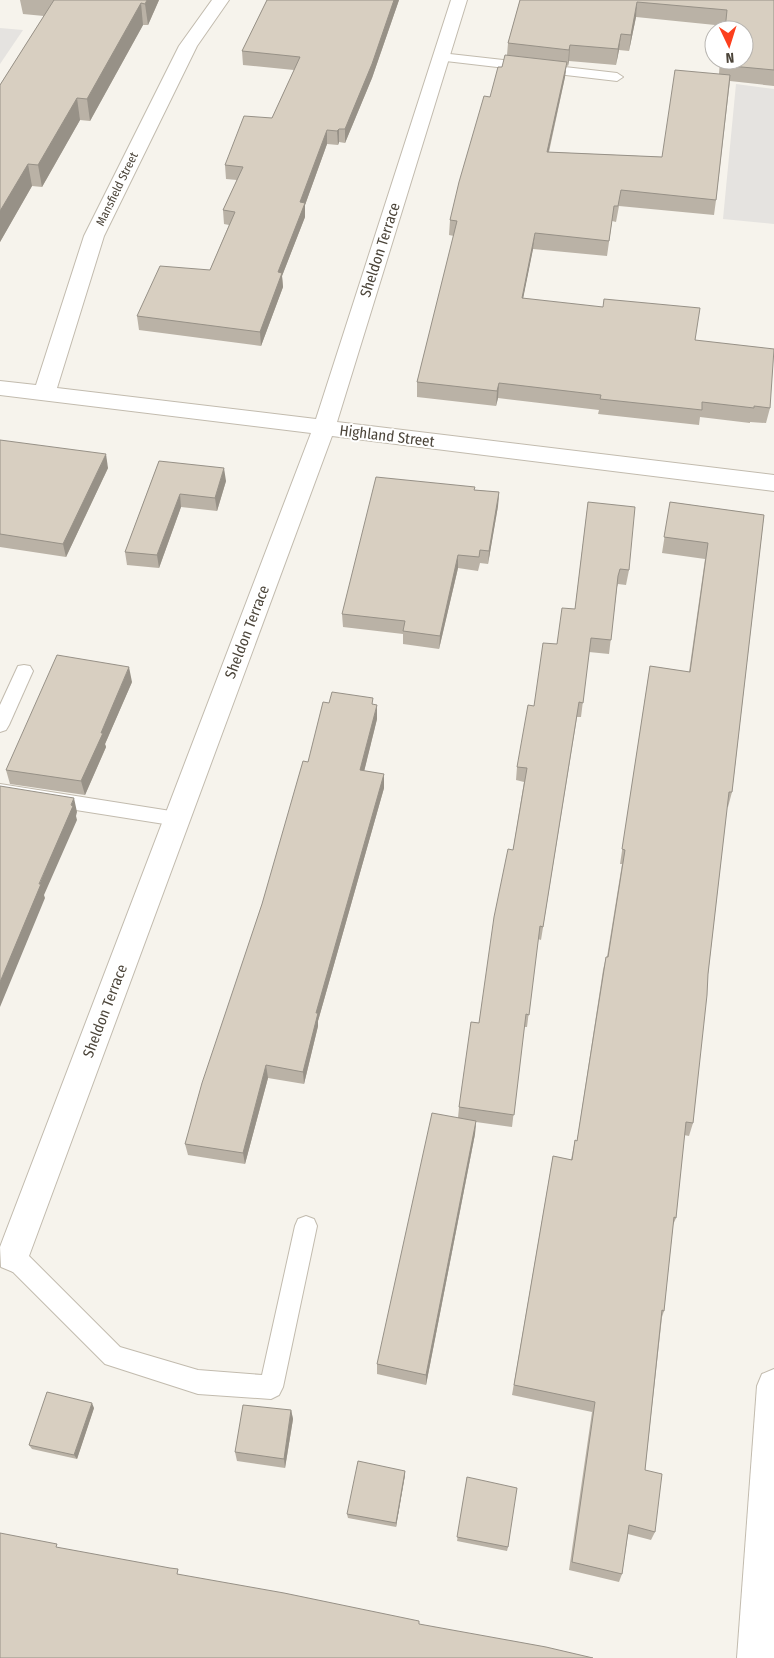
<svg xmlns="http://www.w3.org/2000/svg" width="774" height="1658" viewBox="0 0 774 1658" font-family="'Fira Sans Condensed',sans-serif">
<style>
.parking{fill:#e5e3e0}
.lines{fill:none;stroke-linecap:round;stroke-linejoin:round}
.service-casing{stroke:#c2bbae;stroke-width:2}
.minor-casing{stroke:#c2bbae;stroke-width:2}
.service{fill:#fff;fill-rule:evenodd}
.minor{fill:#fff;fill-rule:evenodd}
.wall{fill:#bab2a6;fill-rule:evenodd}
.shaded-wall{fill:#979187}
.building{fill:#d8cfc1;stroke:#979187}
.labels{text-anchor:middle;stroke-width:4;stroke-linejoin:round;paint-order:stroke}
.far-street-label{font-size:12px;fill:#4b4439;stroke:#fff}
.street-label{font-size:15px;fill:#4b4439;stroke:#fff}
</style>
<rect width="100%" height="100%" fill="#f6f3ec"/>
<!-- parking -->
<g class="parking">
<path d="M0,28L23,30L0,64Z"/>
<path d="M736,84L774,89V224L723,219Z"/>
</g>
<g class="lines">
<defs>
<g id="service">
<path d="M441,53L617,73L623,77L617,81L437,60L435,57L437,54Z"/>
<path d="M24,665L30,666L33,671L9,725L6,730L0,732V705L18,666Z"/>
<path d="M0,784L177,812L184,814L186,819L184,824L177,826L0,798Z"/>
<path d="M306,1216L314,1219L317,1226L283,1387L279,1395L271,1399L198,1394L105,1364L5,1264L2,1256L5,1248L13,1245L21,1248L120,1347L198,1370L262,1375L295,1226L298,1219Z"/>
</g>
<g id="minor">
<path d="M212,0H229L197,46L104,236L57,388L316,419L451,0H467L337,422L774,475V491L332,436L29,1256L25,1267L13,1272L1,1267L0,1247L311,433L0,395V381L36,385L84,236L179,46Z"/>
<path d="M774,1369V1658H737L757,1386L762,1374Z"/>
</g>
</defs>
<!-- service casing -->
<use href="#service" class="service-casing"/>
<!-- minor casing -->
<use href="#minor" class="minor-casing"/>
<!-- service -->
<use href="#service" class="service"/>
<!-- minor -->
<use href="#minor" class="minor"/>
</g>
<!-- wall -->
<g class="wall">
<path d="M20,0H159L148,25H143L90,121L80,120L42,187L32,186L0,242V85L44,16L23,14Z"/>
<path d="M267,0H399L372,78L345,143L339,142L338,145L327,144L305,205V217L282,276L283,287L261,346L139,330L137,316L210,270L229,225L224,224L223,210L237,180L226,179L225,165L272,118L294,70L243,65L242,51Z"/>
<path d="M520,0H774V86L730,81L716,200L714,215L619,206L616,222L612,221L607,256L533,249L523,298L695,340L770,408L766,423L750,422V423L700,417L699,425L598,414L599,410L498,398L496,406L417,397V382L454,236L449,235L450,220L490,97L507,55L508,43ZM636,17L725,26L724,30H744V60H720L719,74L662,157L549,152L565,77L566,65L568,66L569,61L616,65L619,50L629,51Z"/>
<path d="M0,440L108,468L66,557L0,547Z"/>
<path d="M159,461L226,481L217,511L181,507L159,568L127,565L125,552Z"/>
<path d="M474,490L499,492L498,506L488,564L480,563L478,571L458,568L439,649L403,644V634L343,627L342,614Z"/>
<path d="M588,502L629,570L626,585L618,584L617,587L609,654L589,652L581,717H577L541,940L538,939L527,1027H524L512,1127L476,1122L475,1134L426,1385L377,1374V1364L458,1118L459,1107L479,1023L513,850L524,782L516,780L517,767L534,706L557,644L575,609Z"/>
<path d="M670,502L764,515L732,792L728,807H727L708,974L693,1123L689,1136L684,1135L676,1218L673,1225L664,1311L662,1317L645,1470L655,1532L651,1540L628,1534L622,1574L619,1582L569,1570L592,1412L512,1395L553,1156L571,1160L575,1140L577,1141L603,970L606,957H607L622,864H620L650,666L689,672L705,559L662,553Z"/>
<path d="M132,682L105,744L106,747L85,795L10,784L6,770Z"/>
<path d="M329,703L373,704L377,719L364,771L384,774V788L318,1021V1026L304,1084L268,1078L245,1164L188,1155L185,1144L308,762Z"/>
<path d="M94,1408L77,1459L32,1449L29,1445Z"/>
<path d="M291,1410L293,1419L285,1468L237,1461L235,1452Z"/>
<path d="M405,1471V1475L396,1527L348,1518L347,1514Z"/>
<path d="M467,1477L508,1547L507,1551L457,1541Z"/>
</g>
<!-- shaded-wall -->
<g class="shaded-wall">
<path d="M147,0H159L148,25L145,4Z"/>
<path d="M394,0H399L372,78L345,143V129Z"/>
<path d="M637,2L636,17L629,51L631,35Z"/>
<path d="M141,3L143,25L90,121L87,99Z"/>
<path d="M621,34L619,50L616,65L618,49Z"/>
<path d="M570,45L569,61L568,66L569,50Z"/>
<path d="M567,62L565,77L545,167L547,152Z"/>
<path d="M77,98L80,120L42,187L38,165Z"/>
<path d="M339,129V142L338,145L337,131Z"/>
<path d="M327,130V144L305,205V217L282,276L283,287L261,346L260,332L278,272L300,202Z"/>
<path d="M28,164L32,186L0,242V211Z"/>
<path d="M535,233L533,249L520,314L522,298Z"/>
<path d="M499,383L498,398L496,406L497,391Z"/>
<path d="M106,454L108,468L66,557L63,544Z"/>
<path d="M224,468L226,481L217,511L215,498Z"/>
<path d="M499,492L498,506L488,564L489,551Z"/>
<path d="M180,494L181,507L159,568L157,555Z"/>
<path d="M458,555V568L439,649L440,636Z"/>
<path d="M129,667L132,682L105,744L106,747L85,795L81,781L101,733Z"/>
<path d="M377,705V719L361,784L360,770Z"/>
<path d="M384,774V788L318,1021V1026L304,1084L303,1072L316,1013Z"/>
<path d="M74,798L77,812L76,816L77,820L44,895L45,898L0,1007V982Z"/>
<path d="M266,1065L268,1078L245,1164L243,1153Z"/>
<path d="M476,1121L475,1134L426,1385V1375Z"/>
<path d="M92,1403L94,1408L77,1459L74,1455Z"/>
<path d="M291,1410L293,1419L285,1468L284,1459Z"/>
<path d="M405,1471V1475L396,1527V1523Z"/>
</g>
<!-- building -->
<g class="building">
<path d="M54,0H147L145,4L141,3L87,99L77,98L38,165L28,164L0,211V85Z"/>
<path d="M267,0H394L372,64L345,129H339L337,131L327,130L300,202L305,203L278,272L282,273L260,332L137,316L160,266L210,270L235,212L223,210L243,167L225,165L244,116L272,118L300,57L242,51Z"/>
<path d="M520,0H774V70L720,65L721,60H744V30H725L727,10L637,2L631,35L621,34L618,49L570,45L569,50L508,43Z"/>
<path d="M505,55L567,62L547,152L662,157L675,70L730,75L716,200L621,190L618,206H614L609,241L535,233L522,298L603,307L604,299L700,308L695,340L774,349L770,408L754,406V408L702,402V410L600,399L601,395L499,383L497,391L417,382L457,221L450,220L459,182L484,96L490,97L498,67H502Z"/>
<path d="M0,440L106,454L63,544L0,534Z"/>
<path d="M159,461L224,468L215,498L180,494L157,555L125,552Z"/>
<path d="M376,477L475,487L474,490L499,492L489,551L480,550L479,557L458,555L440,636L403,631L405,621L342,614Z"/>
<path d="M588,502L635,507L629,570L620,569L618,576L611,640L591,638L583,703L579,702L543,927L540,926L529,1015L526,1014L514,1115L459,1107L471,1022L479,1023L494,917L508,849L513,850L527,768L517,767L528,705L534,706L543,643L557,644L562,608L575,609Z"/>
<path d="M670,502L764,515L732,792H729L708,974L707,995L693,1123L686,1122L676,1218L674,1217L664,1311L662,1310L645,1470L662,1474L655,1532L629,1525L622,1574L572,1562L595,1402L514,1385L553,1156L572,1160L575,1140L577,1141L606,957H608L625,850L622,849L650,666L690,672L708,543L664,537Z"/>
<path d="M57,655L129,667L101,733H103L81,781L6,770Z"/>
<path d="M332,692L373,698L372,704L377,705L360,770L384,774L316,1013H318L303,1072L266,1065L243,1153L185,1144L202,1083L262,904L303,761L308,762L323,702L329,703Z"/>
<path d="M0,786L74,798L71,805L73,806L39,884H41L0,982Z"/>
<path d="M432,1113L476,1121L426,1375L377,1364Z"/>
<path d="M47,1392L92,1403L74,1455L29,1445Z"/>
<path d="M243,1405L291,1410L284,1459L235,1452Z"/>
<path d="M358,1461L405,1471L396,1523L347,1514Z"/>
<path d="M467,1477L517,1488L508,1547L457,1537Z"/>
<path d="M0,1533L57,1544L56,1547L170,1568L178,1569L177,1574L284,1593L419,1621V1624L546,1647L593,1658H0Z"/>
</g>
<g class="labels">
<!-- far-street labels -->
<g class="far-street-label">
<text transform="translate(117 189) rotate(-64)" y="4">Mansfield Street</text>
</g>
<!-- street labels -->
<g class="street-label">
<text transform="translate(380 250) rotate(-72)" y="5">Sheldon Terrace</text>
<text transform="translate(387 436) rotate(7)" y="5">Highland Street</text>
<text transform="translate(247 632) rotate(-69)" y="5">Sheldon Terrace</text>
<text transform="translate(105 1011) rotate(-69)" y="5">Sheldon Terrace</text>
</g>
</g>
<!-- north arrow -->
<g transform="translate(729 45) rotate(176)"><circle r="24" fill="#ffffff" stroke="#b7b4b0"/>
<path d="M0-4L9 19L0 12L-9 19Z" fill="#fc3f1d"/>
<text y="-8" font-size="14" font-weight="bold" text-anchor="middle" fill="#4b4439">N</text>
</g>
</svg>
